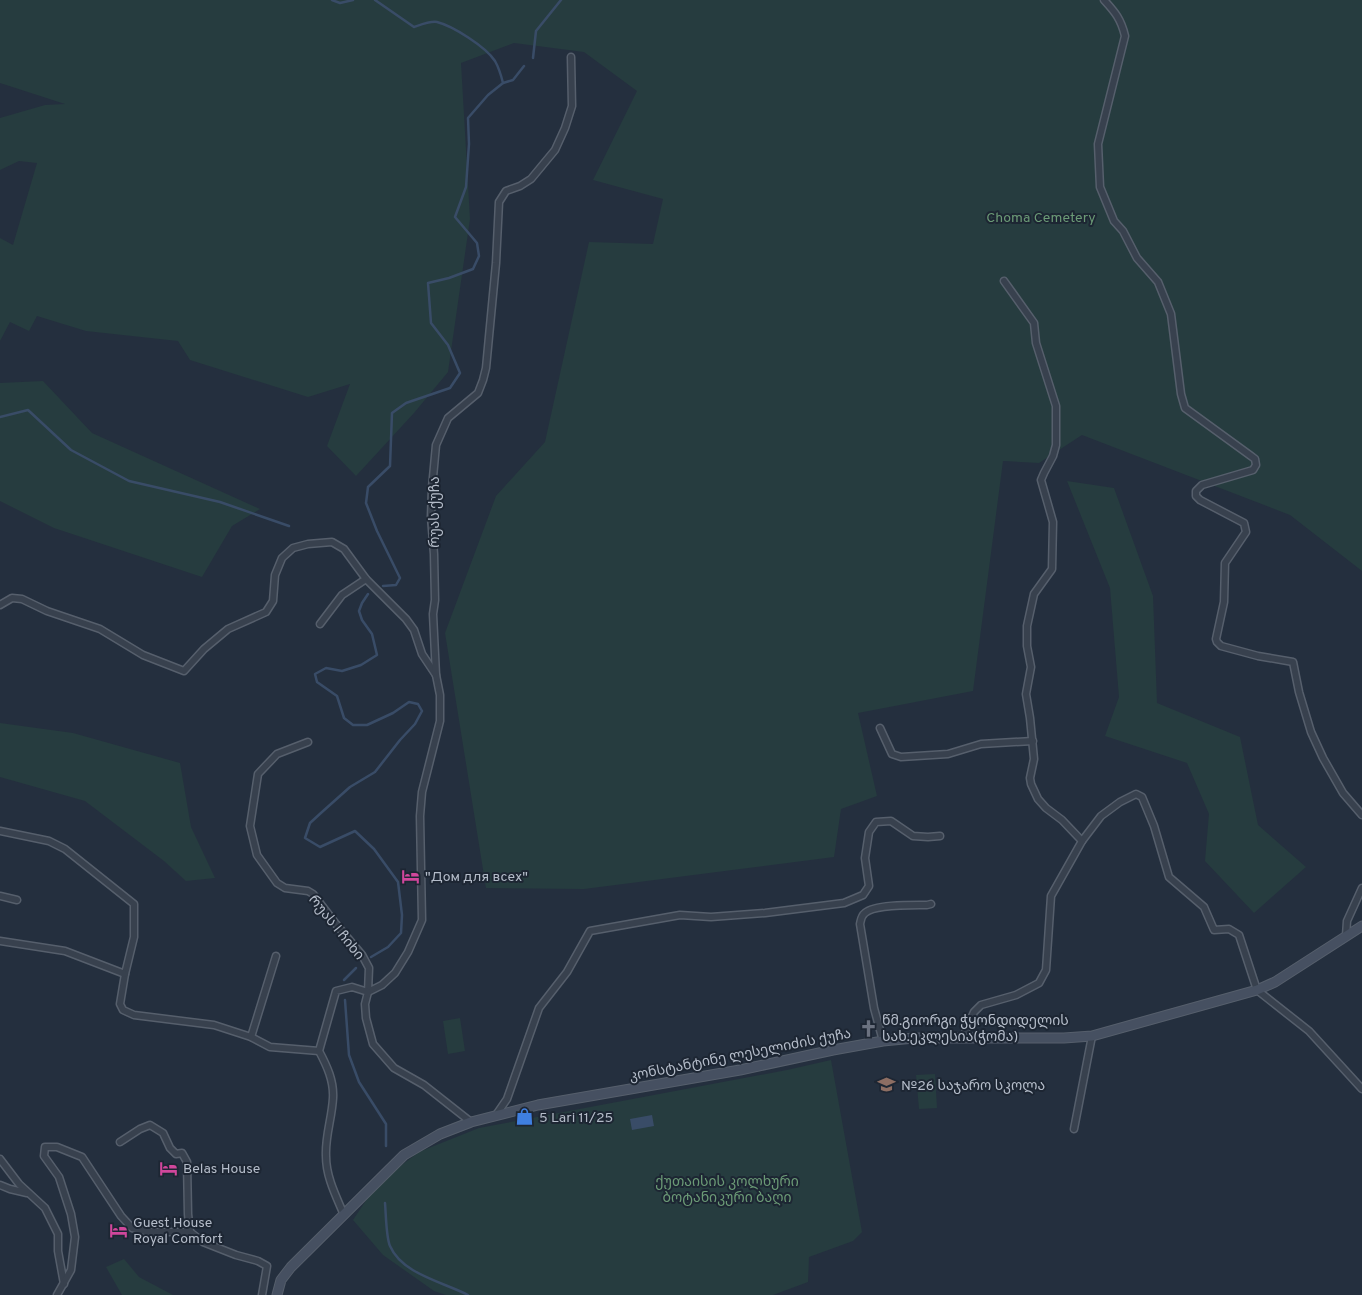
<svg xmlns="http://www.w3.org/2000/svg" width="1362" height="1295" viewBox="0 0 1362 1295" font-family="Overpass,'Noto Sans Georgian',sans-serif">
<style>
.green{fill:#263c3f}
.water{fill:#394c67}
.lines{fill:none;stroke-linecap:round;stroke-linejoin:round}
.stream{stroke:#394c67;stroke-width:2.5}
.minor-casing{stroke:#565f6c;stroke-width:9}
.secondary-casing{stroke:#565f6c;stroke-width:11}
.minor{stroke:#38414e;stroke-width:6}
.secondary{stroke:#465061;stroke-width:9}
.labels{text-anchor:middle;stroke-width:4;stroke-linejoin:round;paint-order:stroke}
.park-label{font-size:14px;fill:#6b9a76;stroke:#1d2633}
.street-label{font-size:14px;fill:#b4bcc9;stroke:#1d2633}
.poi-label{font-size:14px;fill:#b4bcc9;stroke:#1d2633;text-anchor:start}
</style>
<rect width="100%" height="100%" fill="#242f3e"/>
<!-- green -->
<g class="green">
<path d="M0,0H1362V571L1290,515L1082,435L1039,463L1003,461L973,691L858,713L877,796L841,809L834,857L584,889L486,888L445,633L496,496L545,442L589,242L653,244L663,199L593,180L637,91L584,52L514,43L461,63L470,219L448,372L414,413L356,476L327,446L350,384L308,397L190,360L178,341L86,331L37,316L29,331L10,322L0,341V238L13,245L37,163L19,161L0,170V118L45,105L65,104L0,83Z"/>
<path d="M43,381L92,433L260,509L232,526L202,577L54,528L0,501V383Z"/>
<path d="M1067,481L1114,488L1153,596L1157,703L1240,737L1258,825L1306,867L1254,913L1205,861L1209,814L1187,763L1105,736L1119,697L1110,588Z"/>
<path d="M0,723L73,733L180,763L191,827L215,878L186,881L164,861L85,801L0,777Z"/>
<path d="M460,1018L465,1051L448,1054L443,1021Z"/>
<path d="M831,1060L862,1232L853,1241L809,1257L808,1282L773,1295H446L434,1291L383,1255L353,1220L371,1193L403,1164L419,1152L479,1128L787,1070Z"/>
<path d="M935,1074L937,1108L919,1109L916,1075Z"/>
<path d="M124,1259L139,1277L173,1295H122L106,1267Z"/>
</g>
<!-- water -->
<path class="water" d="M652,1115L654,1126L632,1130L630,1119Z"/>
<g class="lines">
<!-- stream -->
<g class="stream">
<path d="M332,0L340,3L353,0"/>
<path d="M375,0L414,27C420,25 430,21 437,22C453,26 486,47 495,61C499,68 501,75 503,83L488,95L468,118L469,144L466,187L455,217L477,243L479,256L473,269L449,278L428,283L431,323L448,345L460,373L450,388L406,403L392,413L390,466L368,487L366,503L377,531L400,578L396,585L383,586"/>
<path d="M533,58L536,31L561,0"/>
<path d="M503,83L513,80L524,66"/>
<path d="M0,417L28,410L71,450L129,481L220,502L289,526"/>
<path d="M368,594L362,603L359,611L362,620L372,634L377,655L361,665L342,671L326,668L315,674L317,682L337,696L344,718L353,725H367L393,713L409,702L418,704L422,711L415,724L400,740L375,772L350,787L322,812L310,823L305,838L320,847L355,831L374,849L398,882L402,915L401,933L388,947L371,957"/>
<path d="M344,980L356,968"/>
<path d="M345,1000L349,1055L359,1082L386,1124V1146"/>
<path d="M385,1203C386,1214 386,1237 390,1246C402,1274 443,1282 468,1295"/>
</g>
<defs>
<g id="minor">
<path d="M1104,0C1115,12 1121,19 1125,36L1098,144L1100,187L1114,221L1123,231L1137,258L1158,282L1171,314L1181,394L1185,408L1251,456L1255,459L1256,465L1253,470L1202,485L1196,491V496L1200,500L1244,523L1246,532L1225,563L1224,602L1216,639L1217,642L1221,646L1258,656L1293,662L1299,692L1311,732L1323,758L1343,793L1362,815"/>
<path d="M0,605L12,598L22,599L47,611L100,629L143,655L184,671L204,649L228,629L266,612L273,601L275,575L282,558L293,548L308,544L332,542L344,549L366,579L406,619L414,630L422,654L436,675"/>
<path d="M320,624L342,595L366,579"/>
<path d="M880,728L892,754L901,757L948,754L981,744L1033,741"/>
<path d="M308,742L277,754L258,774L250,826L257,855L277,883L285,888L308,891L313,894L336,924L362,955L369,968L368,992L382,985L395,973L408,952L422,920L420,816L422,792L440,721V695L436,675L433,614L435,600L434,554L431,517L432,488L436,445L448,418L478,393L483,380L486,368L496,263L499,202L506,191L520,186L531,179L555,150L565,128L572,106L571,57"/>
<path d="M0,831L49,841L65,849L134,904V937L125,974L120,1004L123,1010L134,1015L214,1025L251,1037L270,1047L319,1051"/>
<path d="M1082,841L1101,816L1120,802L1136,794L1142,797L1154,826L1169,877L1204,907L1214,930L1229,929L1239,935L1257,990L1309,1031L1362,1089"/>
<path d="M0,896L17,900"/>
<path d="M1346,936L1347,921L1362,888"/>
<path d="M0,941L65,951L125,974"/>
<path d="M251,1037L276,956"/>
<path d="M963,1037L974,1012L981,1005L1016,995L1039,983L1046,970L1051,896L1082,841L1062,820L1046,808L1038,799L1031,784L1030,778L1034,759L1030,718L1026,694L1031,667L1027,646V626L1034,594L1052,569L1053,522L1041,480L1044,473L1053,456L1056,445V406L1036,343L1034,323L1004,281"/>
<path d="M883,1041L874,1008L860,924C861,920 861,916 865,913C875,904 913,905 927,905L931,904"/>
<path d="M496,1115L507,1099L539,1008L567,972L590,931L680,915L711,917L765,913L844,903L863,895L869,886L865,858L869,832L876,822L891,821L913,836L928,837L940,836"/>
<path d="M1074,1129L1092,1036"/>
<path d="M120,1142L140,1129L150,1125L163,1133L170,1148L176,1154L182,1153L187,1162L188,1214L190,1232"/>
<path d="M0,1159L19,1184L45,1208L58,1234V1251L64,1284"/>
<path d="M0,1185L10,1189L27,1193"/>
<path d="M344,1215C336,1196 326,1177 326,1156C325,1136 332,1118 333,1098C334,1081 327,1066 319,1051L336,991L352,987L368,992L365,1004L366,1018L373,1044L394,1068L424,1085L471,1122"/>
<path d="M57,1295L71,1270L75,1237L71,1214L59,1177L44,1156L45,1147H57L82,1157L121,1216L132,1228L150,1232H190L203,1242L236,1255L258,1261L267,1266L262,1295"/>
</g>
<path id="secondary" d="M277,1295L281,1280L291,1267L404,1155L440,1134L471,1122L538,1105L740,1070L833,1050L883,1041L914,1038H1064L1092,1036L1257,990L1275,982L1362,926"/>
</defs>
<!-- minor casing -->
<use href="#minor" class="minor-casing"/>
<!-- secondary casing -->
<use href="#secondary" class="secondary-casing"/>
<!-- minor -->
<use href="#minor" class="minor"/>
<!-- secondary -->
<use href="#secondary" class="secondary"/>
</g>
<!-- icons -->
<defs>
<symbol id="hotel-bare" viewBox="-9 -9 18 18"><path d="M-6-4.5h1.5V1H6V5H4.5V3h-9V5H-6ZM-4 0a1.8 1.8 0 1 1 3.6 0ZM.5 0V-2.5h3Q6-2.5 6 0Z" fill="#d1479c" stroke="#1d2633" stroke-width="2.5" paint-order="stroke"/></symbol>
<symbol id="church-bare" viewBox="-9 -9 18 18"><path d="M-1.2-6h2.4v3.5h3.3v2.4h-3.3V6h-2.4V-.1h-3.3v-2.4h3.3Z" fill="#6b7280" stroke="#1d2633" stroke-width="2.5" paint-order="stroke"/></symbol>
<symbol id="school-bare" viewBox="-9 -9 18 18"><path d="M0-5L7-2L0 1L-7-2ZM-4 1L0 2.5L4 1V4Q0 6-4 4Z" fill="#8d6e63" stroke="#1d2633" stroke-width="2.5" paint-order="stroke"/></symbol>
<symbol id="shop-bare" viewBox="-9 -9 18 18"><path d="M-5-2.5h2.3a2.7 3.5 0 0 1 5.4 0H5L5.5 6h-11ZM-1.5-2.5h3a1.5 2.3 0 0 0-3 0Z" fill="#3f7fe0" stroke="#1d2633" stroke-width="2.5" paint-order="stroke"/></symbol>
</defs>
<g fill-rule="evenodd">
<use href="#hotel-bare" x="398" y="864" width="25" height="25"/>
<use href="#church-bare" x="856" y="1016" width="25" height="25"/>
<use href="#school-bare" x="874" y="1072" width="25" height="25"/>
<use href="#shop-bare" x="512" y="1104" width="25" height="25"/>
<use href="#hotel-bare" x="156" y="1156" width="25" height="25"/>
<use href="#hotel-bare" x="106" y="1218" width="25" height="25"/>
</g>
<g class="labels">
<!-- park labels -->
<g class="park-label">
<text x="1041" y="222">Choma Cemetery</text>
<text x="727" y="1186">ქუთაისის კოლხური<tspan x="727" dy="16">ბოტანიკური ბაღი</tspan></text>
</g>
<!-- street labels -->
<g class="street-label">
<text transform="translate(434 512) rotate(-90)" y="5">რუას ქუჩა</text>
<text transform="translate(337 927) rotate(51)" y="5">რუას I ჩიხი</text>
<text transform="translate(740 1054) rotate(-11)" y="5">კონსტანტინე ლესელიძის ქუჩა</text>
</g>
<!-- poi labels -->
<g class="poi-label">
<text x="425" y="881">"Дом для всех"</text>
<text x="882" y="1025">წმ.გიორგი ჭყონდიდელის<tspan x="882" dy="16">სახ.ეკლესია(ჭომა)</tspan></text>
<text x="901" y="1090">№26 საჯარო სკოლა</text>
<text x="539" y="1122">5 Lari 11/25</text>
<text x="183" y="1173">Belas House</text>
<text x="133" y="1227">Guest House<tspan x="133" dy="16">Royal Comfort</tspan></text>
</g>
</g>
</svg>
